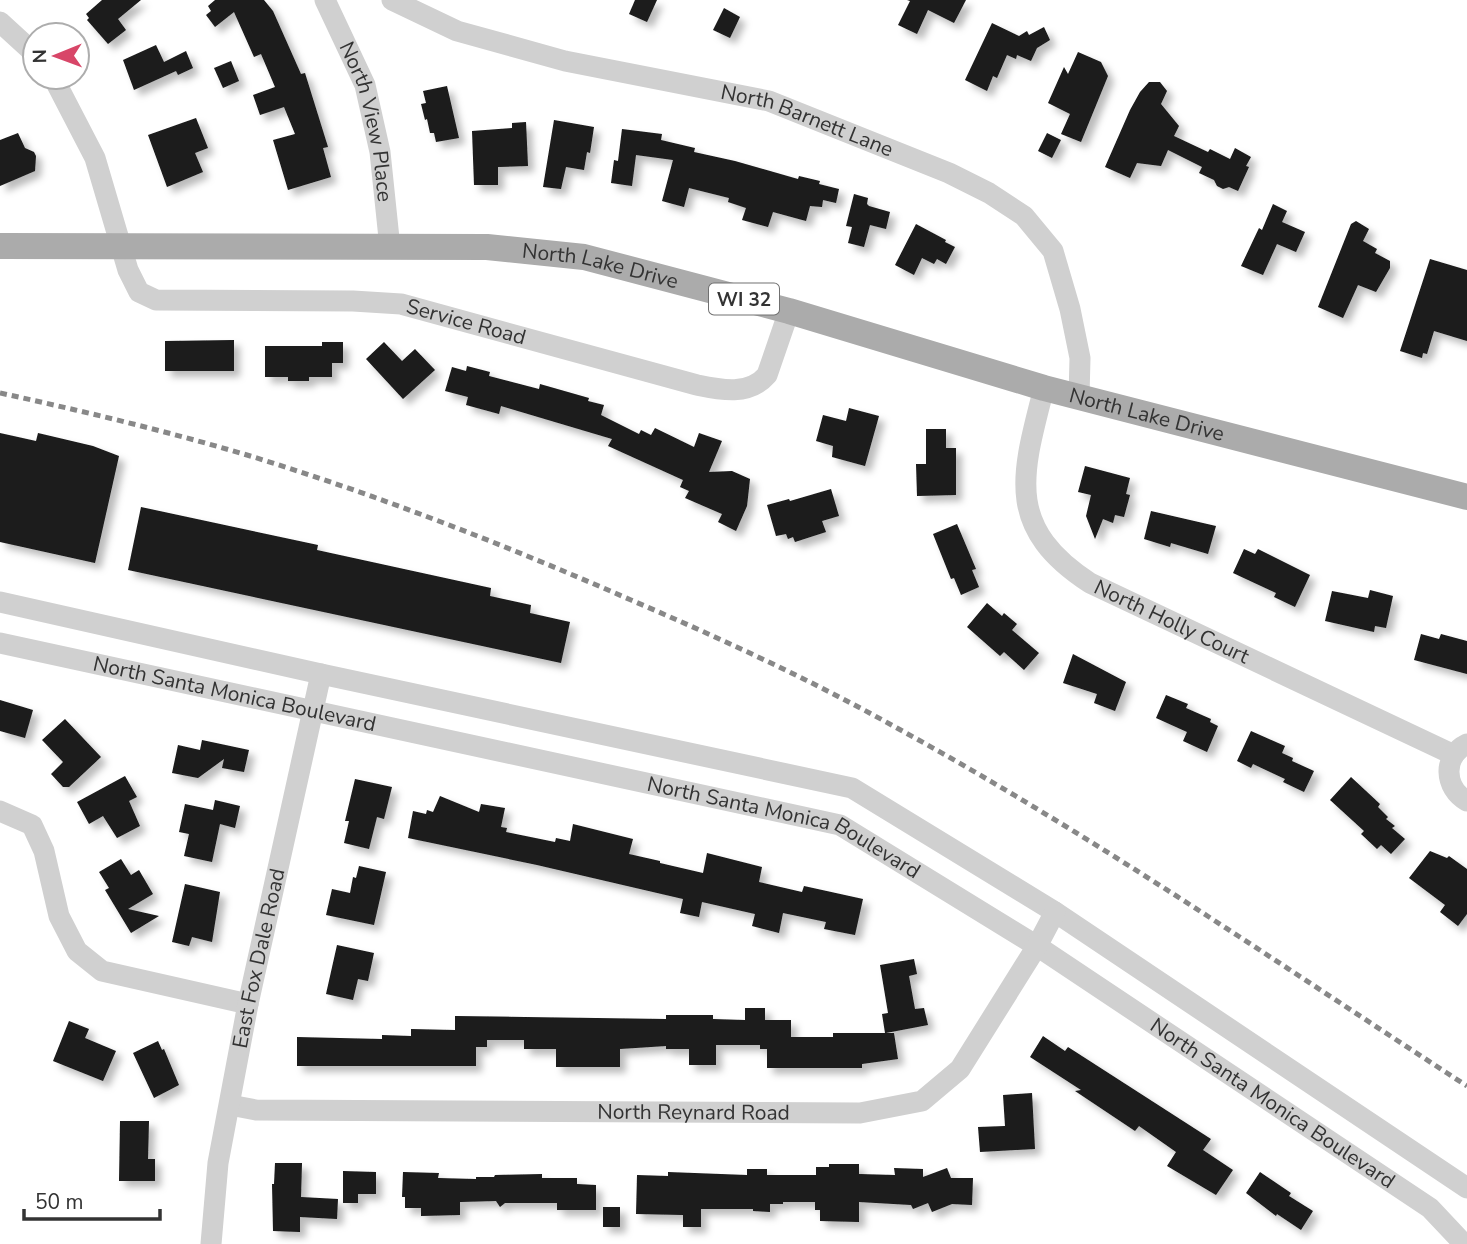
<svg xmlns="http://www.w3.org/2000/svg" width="1467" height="1244" viewBox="0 0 1467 1244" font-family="'Nunito Sans',sans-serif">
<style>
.building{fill:#1a1a1a;filter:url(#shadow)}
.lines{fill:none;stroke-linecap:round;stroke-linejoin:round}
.minor{stroke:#d0d0d0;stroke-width:21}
.major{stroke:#ababab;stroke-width:26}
.rail{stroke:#888;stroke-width:5;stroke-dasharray:7 5;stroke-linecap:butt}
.labels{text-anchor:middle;stroke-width:7;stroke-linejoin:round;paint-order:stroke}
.shield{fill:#fff;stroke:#707070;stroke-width:2}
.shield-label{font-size:19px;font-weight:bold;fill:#333}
.street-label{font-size:21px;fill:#333;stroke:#fff}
</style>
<defs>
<filter id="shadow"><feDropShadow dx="6" dy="6" stdDeviation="3.5" flood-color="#0004"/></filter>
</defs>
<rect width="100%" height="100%" fill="#fff"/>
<!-- building -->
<g class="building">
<path d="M102,0H141L118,19L126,30L108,44L87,20L89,18L86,14Z"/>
<path d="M215,0H264L273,11L301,74L305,73L328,147L323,148L331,177L288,190L273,140L295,134L284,107L260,115L253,95L275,87L261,54L254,57L234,12L215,27L206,15L211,11L208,6Z"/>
<path d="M635,0H657L647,22L629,14Z"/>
<path d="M907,0H966L954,23L928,10L917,34L898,25L910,1Z"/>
<path d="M724,8L740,17L730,38L713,30Z"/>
<path d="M992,23L1019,36L1027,31L1029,35L1044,27L1050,40L1037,48L1031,61L1017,55L1016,59L1007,55L997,78L993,76L987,91L965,80Z"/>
<path d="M156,45L164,62L186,51L193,68L178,75L176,71L134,90L123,60Z"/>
<path d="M1078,52L1101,62L1108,76L1081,142L1061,134L1070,114L1048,103L1064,67L1068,74Z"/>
<path d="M231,61L239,81L223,88L214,68Z"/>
<path d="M1149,82H1160L1167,91L1161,104L1179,126L1174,136L1208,152L1210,149L1230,159L1235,148L1251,157L1246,166L1249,167L1238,191L1229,187L1223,189L1217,186L1214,180L1199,173L1202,167L1168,150L1161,166L1137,163L1130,178L1105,167L1130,110L1140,92Z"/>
<path d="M447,86L459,138L436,142L434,133H430L427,119L425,120L421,104L426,103L423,91Z"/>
<path d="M196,118L208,148L195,153L203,172L167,187L148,135Z"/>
<path d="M554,120L594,127L590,153L587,152L584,170L566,167L561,189L543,187Z"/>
<path d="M526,122L528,166L498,167V185H474L472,131L512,128V123Z"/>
<path d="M622,129L662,134L661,140L695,148L694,152L735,161L798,179L799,176L820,181L819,184L839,189L836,203L823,200L822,207L810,206L806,221L773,212L768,227L742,220L746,208L728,202L729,198L689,188L684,207L662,201L673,160L636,155L632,186L611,183L614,160L618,161Z"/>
<path d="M18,133L25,148L34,152L36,156L35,171L0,186V140Z"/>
<path d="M1047,133L1061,140L1052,158L1038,151Z"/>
<path d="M854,194L868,198L867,204L869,206L890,212L886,229L870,225L864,247L848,243L852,227L846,226Z"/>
<path d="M1273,204L1287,211L1282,222L1305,232L1296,252L1277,244L1263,275L1241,266L1259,228L1262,230Z"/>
<path d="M1356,221L1369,229L1363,241L1377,249L1375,253L1390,261V268L1376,292L1358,285L1343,318L1318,307L1351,224Z"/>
<path d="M916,224L946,240L945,242L955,247L946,264L937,259L934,264L922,258L914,275L895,265Z"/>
<path d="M1430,259L1467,270V341L1434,331L1427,354L1423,353L1422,358L1400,351Z"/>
<path d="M234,340V371H165V341Z"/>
<path d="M322,342H343V363H332V377H309V381H288V377H265V346H322Z"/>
<path d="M384,342L402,361L415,349L435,370L403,399L366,359Z"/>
<path d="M467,366L490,372L489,376L539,389L540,384L589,398L588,401L604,405L601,415L639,434L641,430L651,435L655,428L694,447L699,433L722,441L709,472L732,471L750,479L747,506L736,531L718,522L722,514L685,498L689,491L680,487L683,480L608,446L612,439L501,406L499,414L466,405L468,397L445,391L452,367L466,371Z"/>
<path d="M849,408L879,416L865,466L832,457L833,446L816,441L823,415L846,421Z"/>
<path d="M926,429H946V448H956V495L917,496L916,464H926Z"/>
<path d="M0,433L36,441L38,433L93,446L119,456L95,563L0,542Z"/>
<path d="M1085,466L1130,478L1126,494L1130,495L1124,517L1115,515L1113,523L1103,519L1095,539L1086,516L1091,495L1078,492Z"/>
<path d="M831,489L839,516L822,521L826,532L795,542L793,537L788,539L786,534L776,536L767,505L789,499L790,501Z"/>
<path d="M141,507L318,545L317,550L491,588L490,596L531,605L530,613L570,622L561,663L128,570Z"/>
<path d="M1151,511L1216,526L1208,554L1171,543L1170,547L1144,539Z"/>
<path d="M957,524L976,569L972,570L979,587L961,595L954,578L951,579L933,534Z"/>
<path d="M1244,549L1255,554L1258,549L1310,575L1295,607L1274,597L1276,593L1233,573Z"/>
<path d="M1370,590L1393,596L1386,628L1375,626L1374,632L1325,621L1332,591L1368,598Z"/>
<path d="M987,603L1002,616L1004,613L1017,624L1012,630L1039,653L1024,670L1004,652L1000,656L967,627Z"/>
<path d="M1421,634L1439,639L1441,634L1467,641V674L1414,660Z"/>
<path d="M1073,654L1126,682L1115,711L1094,703L1097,694L1063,683Z"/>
<path d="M1166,695L1188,704L1186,708L1211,719L1210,722L1218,726L1207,752L1183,741L1187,732L1156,718Z"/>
<path d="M0,700L33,710L25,738L0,731Z"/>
<path d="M65,719L101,757L69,787H63L51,774L63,762L42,740Z"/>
<path d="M1251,731L1285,746L1282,753L1293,758L1292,761L1314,771L1304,792L1283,782L1285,779L1253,764L1251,768L1237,761Z"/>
<path d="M202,740L249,750L244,772L222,768L224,759L198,778L172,773L178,745L200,750Z"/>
<path d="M125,776L137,797L129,801L140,826L117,838L103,816L89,824L77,802Z"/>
<path d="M1351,777L1380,804L1378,807L1388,817L1386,819L1395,826L1392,828L1405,839L1391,854L1381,845L1377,849L1361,834L1364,831L1330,800Z"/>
<path d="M355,779L392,787L384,819L377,817L369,849L344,843L349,821H345Z"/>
<path d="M440,796L479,812L481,804L505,808L501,827L507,828L506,832L555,842L556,838L570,841L573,824L633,839L629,854L660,861V863L703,873L707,853L762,867L759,882L802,892L804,886L863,899L855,935L824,929L826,922L783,913L779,933L752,926L755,914L702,902L699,917L680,913L683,899L537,865L408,838L413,811L426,814L427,810L433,812Z"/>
<path d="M215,800L240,806L235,828L220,824L212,862L184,856L189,834L179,832L185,804L213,810Z"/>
<path d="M1430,851L1447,858L1449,856L1467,869V914L1458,926L1440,912L1445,905L1409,878Z"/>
<path d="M121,859L131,875L139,870L153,894L128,909L159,916L131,933L105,890L109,888L99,872Z"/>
<path d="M359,866L386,872L374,925L326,915L332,889L350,893L353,877L356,878Z"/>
<path d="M185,884L220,892L212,942L192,937L189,946L172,942Z"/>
<path d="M337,945L374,953L368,981L358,979L353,1000L326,994Z"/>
<path d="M914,959L917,974L909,976L915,1009L924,1008L928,1025L886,1033H894L898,1059L862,1064V1068H767V1049H760V1045H716V1065H689V1049H666V1046L620,1049V1067H556V1049H524V1040H487V1047H476V1066H297V1037L382,1039V1035L411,1036V1029L455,1030V1016L666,1019V1015H713V1019L745,1020V1008H765V1020H791V1037H833V1033H885L882,1014L888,1013L880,965Z"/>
<path d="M69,1021L89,1029L85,1038L116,1051L103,1081L53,1061Z"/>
<path d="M1043,1036L1065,1051L1068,1047L1211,1139L1203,1150L1233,1170L1216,1195L1167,1166L1176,1152L1139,1126L1135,1131L1075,1091L1081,1090L1030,1057Z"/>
<path d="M158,1041L162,1050L164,1049L179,1085L154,1098L133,1053Z"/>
<path d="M1032,1093L1035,1149L980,1152L978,1127L1005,1126L1003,1095Z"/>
<path d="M120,1121H149L148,1159H155V1181H119Z"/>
<path d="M275,1163H302L301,1197L338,1199L337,1219L300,1217V1232L273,1231L272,1184H274Z"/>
<path d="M829,1164H859V1174L895,1175L894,1168L923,1169V1177L947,1168L951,1178H973L972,1205L952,1204L932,1212L928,1203L913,1209L911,1205L859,1202V1222L820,1221V1210H815V1202H783V1204H770V1212L753,1211V1209H701V1227H683V1215L636,1214L637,1175L668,1176V1172L747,1175V1169H767V1175H816V1167H829Z"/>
<path d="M343,1171L376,1172V1194H358V1203H343Z"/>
<path d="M403,1172L439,1173L438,1178L476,1179V1177H494L495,1175L542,1174V1178H577V1184L596,1185V1210H557V1203H505L500,1207L496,1201L460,1202V1215L421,1216V1208H405V1197H402Z"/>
<path d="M1260,1172L1291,1193L1289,1196L1313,1211L1301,1230L1277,1214L1276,1216L1246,1193Z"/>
<rect x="603" y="1207" width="17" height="20"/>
</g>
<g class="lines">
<!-- minor -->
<g class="minor">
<path id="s1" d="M325,0L365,85L380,152L390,248"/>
<path id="s2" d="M392,0L457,31L565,61L769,101L949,173L989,193L1024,216L1053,251L1070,309L1080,358L1079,397"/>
<path d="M0,22L35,54"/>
<path id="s3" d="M53,77L95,158L128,270L139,292L156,300L353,301L401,304L697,385C721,390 749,396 767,375L789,311"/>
<path id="s4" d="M1044,388C1022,474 1004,527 1090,583L1454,755"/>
<path d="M0,602L321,674L852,788L1055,912L1467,1188"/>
<path id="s5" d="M0,643L840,825L1037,946L1430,1208L1464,1244"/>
<path d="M1467,744C1442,756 1444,788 1467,801"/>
<path d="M0,811L32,825L44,851L59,916L77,951L102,971L248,1004"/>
<path id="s6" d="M230,1105L256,1110L860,1113L922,1101L960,1069L1037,946L1055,912"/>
<path id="s7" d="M211,1244L218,1163L248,1004L321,674"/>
</g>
<!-- major -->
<path class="major" id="s8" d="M0,246L487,247L584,257L789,311L1044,388L1467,497"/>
<!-- rail -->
<path class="rail" d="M0,393C83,411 166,431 247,455C378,495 505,545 631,600C722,639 811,680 897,728C1094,836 1279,964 1467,1086"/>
</g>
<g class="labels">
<!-- shield labels -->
<rect class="shield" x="709" y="283.5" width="70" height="31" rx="5"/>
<g class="shield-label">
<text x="744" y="306">WI 32</text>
</g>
<!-- street labels -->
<g class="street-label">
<text dy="7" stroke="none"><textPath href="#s1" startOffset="130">North View Place</textPath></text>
<text dy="7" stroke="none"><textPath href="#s2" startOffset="434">North Barnett Lane</textPath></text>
<text dy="7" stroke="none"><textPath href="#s8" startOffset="602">North Lake Drive</textPath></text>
<text dy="7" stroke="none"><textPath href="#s3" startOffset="564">Service Road</textPath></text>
<text dy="7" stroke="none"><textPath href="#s8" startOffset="1169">North Lake Drive</textPath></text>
<text dy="7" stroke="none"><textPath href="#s4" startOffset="312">North Holly Court</textPath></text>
<text dy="7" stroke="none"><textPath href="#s5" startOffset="240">North Santa Monica Boulevard</textPath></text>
<text dy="7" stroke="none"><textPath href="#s5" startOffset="807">North Santa Monica Boulevard</textPath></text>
<text dy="7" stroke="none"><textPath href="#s7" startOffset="290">East Fox Dale Road</textPath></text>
<text dy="7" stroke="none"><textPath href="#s5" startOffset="1374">North Santa Monica Boulevard</textPath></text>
<text dy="7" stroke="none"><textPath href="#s6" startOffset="464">North Reynard Road</textPath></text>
</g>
</g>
<!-- north arrow -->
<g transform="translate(56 56) rotate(269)"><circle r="33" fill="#ffffff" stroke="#adadad" stroke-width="2"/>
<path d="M0-5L12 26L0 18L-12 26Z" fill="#d84668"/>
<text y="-10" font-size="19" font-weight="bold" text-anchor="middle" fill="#333333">N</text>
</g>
<!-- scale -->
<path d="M24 1209v10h136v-10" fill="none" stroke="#333333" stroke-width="3.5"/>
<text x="35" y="1209" font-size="21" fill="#333333" stroke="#ffffff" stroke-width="5" paint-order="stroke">50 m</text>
</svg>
